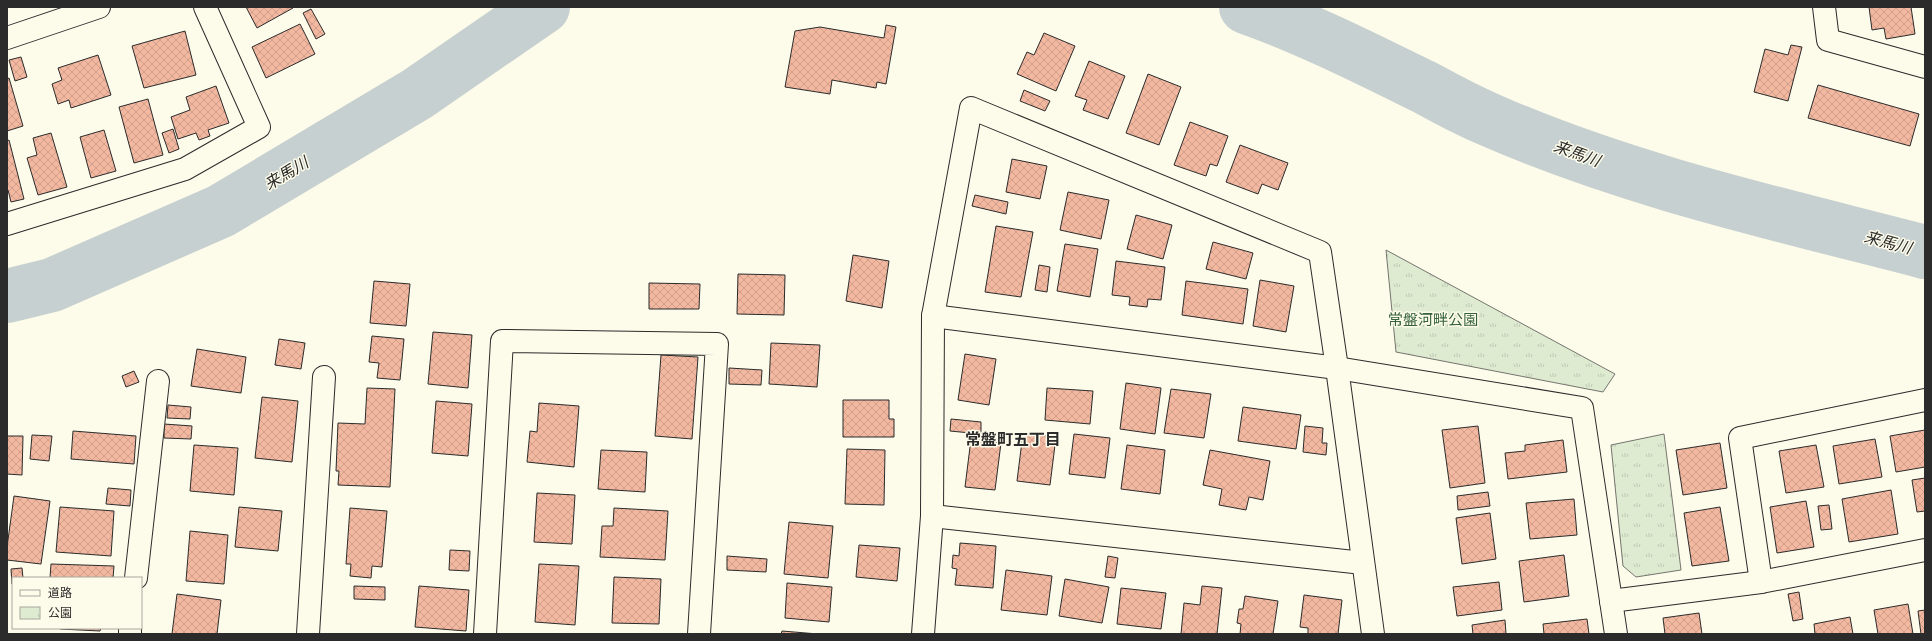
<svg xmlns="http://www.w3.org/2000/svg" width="1932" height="641" viewBox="0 0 1932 641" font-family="'Space Grotesk','Noto Sans JP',sans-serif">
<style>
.park{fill:url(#park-tufts);stroke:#74746e}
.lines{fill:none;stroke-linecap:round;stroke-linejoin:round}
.river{stroke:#c7d0d0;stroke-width:54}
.building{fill:url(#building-cross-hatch);stroke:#2b2b2b}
.street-casing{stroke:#2b2b2b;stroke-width:24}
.street{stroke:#fdfbea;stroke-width:22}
.labels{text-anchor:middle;stroke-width:3;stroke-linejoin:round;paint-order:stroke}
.park-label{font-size:15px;fill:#34623c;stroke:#fdfbea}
.water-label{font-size:16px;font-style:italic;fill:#2b2b2b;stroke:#fdfbea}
.neighbourhood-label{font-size:16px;font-weight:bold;fill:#2b2b2b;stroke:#fdfbea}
</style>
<defs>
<pattern id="park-tufts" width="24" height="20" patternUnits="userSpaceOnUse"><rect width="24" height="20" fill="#deebd1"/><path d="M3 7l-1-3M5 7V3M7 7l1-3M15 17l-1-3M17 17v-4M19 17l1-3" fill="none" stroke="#bfcab4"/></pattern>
<pattern id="building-cross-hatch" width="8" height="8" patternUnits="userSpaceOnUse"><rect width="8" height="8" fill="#f2b8a0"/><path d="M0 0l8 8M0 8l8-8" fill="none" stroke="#d09e8a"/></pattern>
</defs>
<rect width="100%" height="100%" fill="#fdfbea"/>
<!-- park -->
<g class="park">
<path d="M1386,250L1615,374L1603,392L1396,352Z"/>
<path d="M1664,434L1681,570L1636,577L1623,566L1611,445Z"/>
</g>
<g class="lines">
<!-- river -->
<g class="river">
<path d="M1246,7C1308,29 1369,60 1428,89C1448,100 1469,111 1490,120C1629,181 1779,214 1925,252"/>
<path d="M7,296L52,285L221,211L417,94L543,7"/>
</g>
</g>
<!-- building -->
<g class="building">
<path d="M246,7H293V8L257,28Z"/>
<path d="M1869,7H1911L1915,34L1886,39L1884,28L1872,30Z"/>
<path d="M311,9L325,34L316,39L303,13Z"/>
<path d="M300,24L315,54L266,78L252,47Z"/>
<path d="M886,25L896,27L886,84L877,82L876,88L832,80L830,94L785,87L795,31L820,27L884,38Z"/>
<path d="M185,31L196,75L144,88L132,46Z"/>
<path d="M1044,33L1075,46L1056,91L1017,74L1027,52L1034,55Z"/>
<path d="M1791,45L1802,47L1788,101L1754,92L1765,49L1788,55Z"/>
<path d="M98,55L111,95L71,108L69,100L58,104L52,84L62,80L58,68Z"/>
<path d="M21,57L27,77L15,81L9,60Z"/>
<path d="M1089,61L1125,76L1108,119L1083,110L1087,100L1075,96Z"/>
<path d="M1148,74L1181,87L1159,145L1126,133Z"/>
<path d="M9,78L23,126L7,131V79Z"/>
<path d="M1818,85L1919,114L1910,146L1808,118Z"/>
<path d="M216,86L229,123L208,130L210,136L199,140L196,133L178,139L171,117L190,110L186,97Z"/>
<path d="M1024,90L1050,101L1045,111L1020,101Z"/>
<path d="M148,99L163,155L134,163L119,107Z"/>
<path d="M1190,122L1228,136L1217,166L1210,164L1206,176L1174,165Z"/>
<path d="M173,129L179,149L169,153L162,133Z"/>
<path d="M104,130L116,171L91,178L80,137Z"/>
<path d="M51,133L67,187L38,195L27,158L37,155L33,138Z"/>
<path d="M9,140L24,199L11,202L8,190H7V141Z"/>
<path d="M1240,145L1288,163L1278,190L1262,184L1258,194L1226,182Z"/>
<path d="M1012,159L1047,166L1040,199L1006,192Z"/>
<path d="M1068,192L1109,200L1101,239L1060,230Z"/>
<path d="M975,195L1008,202L1006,214L972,206Z"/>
<path d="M1136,215L1172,225L1163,259L1127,249Z"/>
<path d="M996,226L1033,232L1021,297L985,292Z"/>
<path d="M1213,242L1253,253L1246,279L1206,269Z"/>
<path d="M1065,244L1098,249L1090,297L1057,291Z"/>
<path d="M853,255L889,261L882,308L846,301Z"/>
<path d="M1116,261L1165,267L1161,300L1148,299L1147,307L1129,305L1130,297L1112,295Z"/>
<path d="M1039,265L1050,267L1047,292L1035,290Z"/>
<path d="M738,274L785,275L784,315L737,314Z"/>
<path d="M1260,280L1294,286L1286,332L1253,326Z"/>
<path d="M374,281L410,284L406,326L370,323Z"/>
<path d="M1186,281L1248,289L1243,324L1182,315Z"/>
<path d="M649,283L700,284L699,309H649Z"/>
<path d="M433,332L472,335L468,388L428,384Z"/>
<path d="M372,336L404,339L400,380L377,378L379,363L369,362Z"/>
<path d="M279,339L305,343L301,369L275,365Z"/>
<path d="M771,343L820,345L817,387L769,384Z"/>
<path d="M197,349L246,357L241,393L191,386Z"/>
<path d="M965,354L996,359L989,405L958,400Z"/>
<path d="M661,355L698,357L692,439L655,436Z"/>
<path d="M729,368L762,370L761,385L729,384Z"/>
<path d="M134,371L139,382L126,387L122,376Z"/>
<path d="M1126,383L1161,388L1155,434L1120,429Z"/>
<path d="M367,388L395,389L390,487L338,485L339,471H336L338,423L365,424Z"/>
<path d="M1047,388L1093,391L1090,424L1045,420Z"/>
<path d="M1171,389L1211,394L1204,438L1164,433Z"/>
<path d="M262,397L298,401L292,462L255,458Z"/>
<path d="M843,400H889V419H894V437H843Z"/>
<path d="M436,401L472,404L468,456L432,453Z"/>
<path d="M539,403L579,406L574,467L527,462L530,431L537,432Z"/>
<path d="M168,405L191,407L190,419L167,418Z"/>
<path d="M1243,407L1301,415L1296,449L1238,441Z"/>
<path d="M951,419L981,422V434L950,431Z"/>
<path d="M164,424L192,426L191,439L164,438Z"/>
<path d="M1305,426L1323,428L1322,443H1327L1326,455L1303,452Z"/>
<path d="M1478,426L1485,483L1450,488L1442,430Z"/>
<path d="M1925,430V467L1896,472L1890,436Z"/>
<path d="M73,431L136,436L134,464L71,459Z"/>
<path d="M1023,433L1056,437L1050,485L1017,481Z"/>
<path d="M1074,434L1110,438L1105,478L1069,474Z"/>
<path d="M32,435L52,436L49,461L30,459Z"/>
<path d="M7,436H23L22,475L7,474Z"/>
<path d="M971,439L1001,443L995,490L965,487Z"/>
<path d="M1875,439L1882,477L1839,484L1833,446Z"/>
<path d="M1563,440L1567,472L1508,479L1505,453L1525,451V445Z"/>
<path d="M1720,443L1727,488L1683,495L1676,450Z"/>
<path d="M194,445L238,448L234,495L190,491Z"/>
<path d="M1127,445L1165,450L1160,494L1121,489Z"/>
<path d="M1816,445L1824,487L1786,493L1779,451Z"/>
<path d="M847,449L885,450L884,505L845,504Z"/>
<path d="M601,450L647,452L645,492L598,489Z"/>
<path d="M1210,450L1270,461L1263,500L1249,497L1246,510L1219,505L1222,489L1203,485Z"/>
<path d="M1925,478V511L1917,512L1912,480Z"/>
<path d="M108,488L131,490L130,506L106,504Z"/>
<path d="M1891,490L1898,534L1849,542L1842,499Z"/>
<path d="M1488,492L1490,506L1458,510L1457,496Z"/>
<path d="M537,493L575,495L572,544L534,542Z"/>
<path d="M14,496L50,501L41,564L7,560V547Z"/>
<path d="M1574,499L1577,535L1530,539L1526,503Z"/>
<path d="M1806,501L1814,547L1777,553L1770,507Z"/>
<path d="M1829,505L1832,529L1821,530L1818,506Z"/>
<path d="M60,507L114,511L111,556L56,552Z"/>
<path d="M239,507L282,511L278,551L235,547Z"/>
<path d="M1720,507L1729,561L1692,566L1684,513Z"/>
<path d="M350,508L387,511L382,567L372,566L371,578L350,576L351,564H346Z"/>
<path d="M614,508L668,511L665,560L600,557L602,526H613Z"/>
<path d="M1490,513L1496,559L1462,564L1456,518Z"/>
<path d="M789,522L833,526L828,578L784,574Z"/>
<path d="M190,531L228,535L224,584L186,581Z"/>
<path d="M960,543L996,546L993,588L955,585L957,569L952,568L953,555L959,556Z"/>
<path d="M859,545L900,548L897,581L856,577Z"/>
<path d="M450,550L470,551L469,571L449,570Z"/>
<path d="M1564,555L1569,596L1524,602L1519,561Z"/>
<path d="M727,556L767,559L766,572L727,570Z"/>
<path d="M1108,556L1118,558L1115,578L1105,577Z"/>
<path d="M51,564L114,566L113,578H50Z"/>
<path d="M539,564L579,566L575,625L535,622Z"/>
<path d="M22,568L23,578H13L12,584L11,569Z"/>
<path d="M1006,570L1052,576L1047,615L1001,610Z"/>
<path d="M614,577L661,579L659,624L612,623Z"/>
<path d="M1065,579L1109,587L1102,623L1059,616Z"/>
<path d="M1499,582L1502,610L1457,616L1453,587Z"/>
<path d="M787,583L832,587L829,622L785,618Z"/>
<path d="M354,586L385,587V600L354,599Z"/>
<path d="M419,586L469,590L466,631L415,627Z"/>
<path d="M1202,586L1222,588L1217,634H1181L1184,603L1200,605Z"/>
<path d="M1121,588L1166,593L1161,629L1117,624Z"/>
<path d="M1799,592L1803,619L1793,621L1788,594Z"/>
<path d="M177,594L221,600L217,634H172Z"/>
<path d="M1304,595L1342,600L1338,634H1308V628L1300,627Z"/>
<path d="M1245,596L1278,601L1273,634H1240L1241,624L1237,623L1239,609H1243Z"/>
<path d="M1908,604L1913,634H1878L1874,610Z"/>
<path d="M1925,610V634H1921L1918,611Z"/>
<path d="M1699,613L1702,634H1665L1663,618Z"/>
<path d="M1850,617L1853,634H1815L1814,624Z"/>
<path d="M1587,619L1589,634H1544L1543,624Z"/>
<path d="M1505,620L1506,634H1473L1472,625Z"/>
<path d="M60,628H101L100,631L60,629Z"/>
<path d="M782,631L818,634H781Z"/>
</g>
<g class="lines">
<defs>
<g id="street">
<path d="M1824,7L1828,40L1925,67"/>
<path d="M7,38L99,7"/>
<path d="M7,224L185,169L259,127L205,7"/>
<path d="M933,316L1337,368L1582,408L1616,634"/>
<path d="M932,516L1363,563"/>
<path d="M136,578L158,381"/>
<path d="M1761,582L1740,438L1925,400"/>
<path d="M1611,601L1761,582L1925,550"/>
<path d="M130,634V628"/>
<path d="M308,634L324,377"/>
<path d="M485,634L502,341L717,344L699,634"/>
<path d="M923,634L932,516L933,316L971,108L1320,252L1337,368L1373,634"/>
</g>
</defs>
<!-- street casing -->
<use href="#street" class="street-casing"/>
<!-- street -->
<use href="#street" class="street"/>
</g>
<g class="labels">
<!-- park labels -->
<g class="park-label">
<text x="1433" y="325">常盤河畔公園</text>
</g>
<!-- water labels -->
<g class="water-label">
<text transform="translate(1577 153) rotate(20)" y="6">来馬川</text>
<text transform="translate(286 173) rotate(-31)" y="6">来馬川</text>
<text transform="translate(1888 242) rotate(15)" y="6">来馬川</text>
</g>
<!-- neighbourhood labels -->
<g class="neighbourhood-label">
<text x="1013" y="445">常盤町五丁目</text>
</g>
</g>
<!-- border -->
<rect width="1932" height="641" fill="none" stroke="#2b2b2b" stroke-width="16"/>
<!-- legend -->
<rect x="12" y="577" width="130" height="52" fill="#fdfbea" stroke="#a9a89e"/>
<rect x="20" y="590" width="20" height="6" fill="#fdfbea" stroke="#a9a89e"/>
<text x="48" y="597" font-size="12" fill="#2b2b2b">道路</text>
<rect x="20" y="607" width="20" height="12" fill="url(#park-tufts)" stroke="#a9a89e"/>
<text x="48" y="617" font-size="12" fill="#2b2b2b">公園</text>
</svg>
